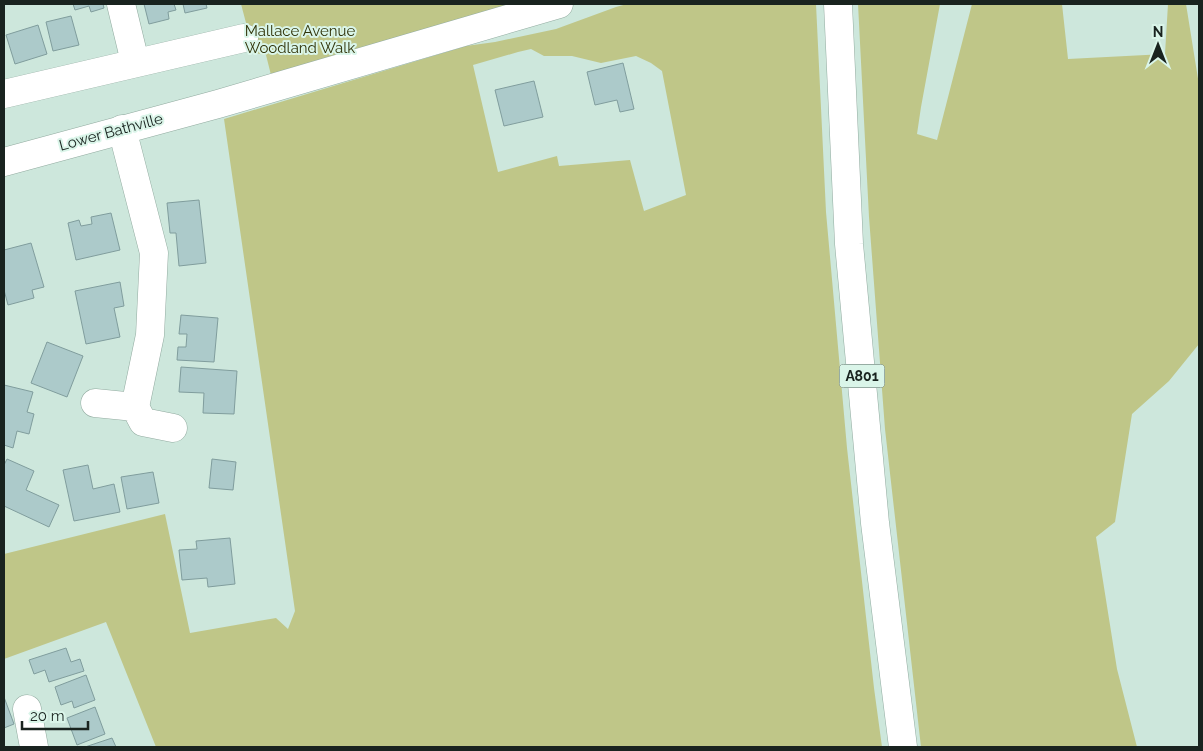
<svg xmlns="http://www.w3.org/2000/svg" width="1203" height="751" viewBox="0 0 1203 751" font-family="Raleway,sans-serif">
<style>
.green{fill:#bfc688;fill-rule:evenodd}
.building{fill:#accaca;stroke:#809d9d}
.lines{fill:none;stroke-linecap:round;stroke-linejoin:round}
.minor-casing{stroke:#92aba0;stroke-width:29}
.major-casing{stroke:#92aba0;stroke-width:29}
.minor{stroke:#fff;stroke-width:28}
.major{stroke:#fff;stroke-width:28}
.labels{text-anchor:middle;stroke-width:4;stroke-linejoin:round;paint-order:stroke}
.shield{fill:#daf5e9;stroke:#53625c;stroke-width:1}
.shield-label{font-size:14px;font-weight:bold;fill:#19231f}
.park-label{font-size:15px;fill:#303309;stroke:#daf5e9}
.street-label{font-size:15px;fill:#19231f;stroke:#daf5e9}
</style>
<rect width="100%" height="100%" fill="#cde7dc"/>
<!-- green -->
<g class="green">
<path d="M241,4H555L274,87L266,55L254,53Z"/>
<path d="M627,4H816L826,212L847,448L874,688L882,747H156L106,622L4,659V554L165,514L190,633L276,618L288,629L295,611L224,119L466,46L495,42L556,29L616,7ZM531,49L544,56H572L601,63L636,56L651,63L662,71L686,195L644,211L630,160L559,166L557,156L498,172L473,65L518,52Z"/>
<path d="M858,4H940L921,107L917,134L937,140L972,4H1062L1068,59L1165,54L1168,4H1186L1199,85V344L1169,381L1132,414L1115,522L1096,537L1117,669L1137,747H921L885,429L869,217Z"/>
</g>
<!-- building -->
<g class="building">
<path d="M73,4H103L104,8L91,12L89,6L75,10Z"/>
<path d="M144,4H174L176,10L168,12L169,19L149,24Z"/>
<path d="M183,4H206L207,8L185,13Z"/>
<path d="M71,16L79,45L53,51L46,22Z"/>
<path d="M38,25L47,54L15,64L6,35Z"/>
<path d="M623,63L634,109L620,112L617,100L595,105L587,72Z"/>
<path d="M534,81L543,117L504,126L495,90Z"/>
<path d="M199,200L206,263L179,266L176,233H170L167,203Z"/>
<path d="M111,213L120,250L76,260L68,223L79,220L81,226L92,224L91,217Z"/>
<path d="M31,243L44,287L32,290L34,298L8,305L4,290V250Z"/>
<path d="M120,282L124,306L114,308L120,337L86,344L75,291Z"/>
<path d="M181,315L218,318L214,362L177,360L178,347H186L187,334H179Z"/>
<path d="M47,342L83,356L67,397L31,383Z"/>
<path d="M181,367L237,371L234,414L203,413L204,393L179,392Z"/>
<path d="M4,385L33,392L27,412L34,414L29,434L17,431L13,448L4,445Z"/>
<path d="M7,459L34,471L26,490L59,505L49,527L4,506V465Z"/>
<path d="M212,459L236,462L233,490L209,488Z"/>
<path d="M88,465L93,489L114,484L120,512L74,521L63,470Z"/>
<path d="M153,472L159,503L127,509L121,477Z"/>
<path d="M230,538L235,584L208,587L207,578L182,580L179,550L197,549L196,541Z"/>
<path d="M66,648L71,662L80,659L84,671L49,682L45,670L34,674L29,660Z"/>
<path d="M86,675L95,700L74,708L72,701L61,705L55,687Z"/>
<path d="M4,697L14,724L4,728Z"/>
<path d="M95,707L105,734L77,745L67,718Z"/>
<path d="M112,738L116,747H85Z"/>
</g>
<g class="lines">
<defs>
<g id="minor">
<path d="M121,4L135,62"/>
<path d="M4,94L244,38"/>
<path d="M122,129L154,253L150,335L135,407"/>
<path d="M95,403L135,407L143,422L173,428"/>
<path d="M27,709L34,747"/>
</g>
<g id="major">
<path d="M838,4L849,244L875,523L903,747"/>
<path d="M4,162L218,104L559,4"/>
</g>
</defs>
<!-- minor casing -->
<use href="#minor" class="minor-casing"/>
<!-- major casing -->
<use href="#major" class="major-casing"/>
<!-- minor -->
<use href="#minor" class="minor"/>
<!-- major -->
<use href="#major" class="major"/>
</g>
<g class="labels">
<!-- shield labels -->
<rect class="shield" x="839.5" y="364.5" width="45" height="23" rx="4"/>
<g class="shield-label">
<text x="862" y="381">A801</text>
</g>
<!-- park labels -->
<g class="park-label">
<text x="300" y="36">Mallace Avenue<tspan x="300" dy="17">Woodland Walk</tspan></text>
</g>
<!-- street labels -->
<g class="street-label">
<text transform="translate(111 132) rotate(-15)" y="5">Lower Bathville</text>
</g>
</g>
<!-- border -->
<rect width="1203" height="751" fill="none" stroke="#19231f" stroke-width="10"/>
<!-- north arrow -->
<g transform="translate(1158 45)" stroke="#daf5e9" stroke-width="4" paint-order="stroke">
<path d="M0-4L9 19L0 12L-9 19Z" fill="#19231f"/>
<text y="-8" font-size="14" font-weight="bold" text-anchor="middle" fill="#19231f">N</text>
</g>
<!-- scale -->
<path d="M22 721v8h66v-8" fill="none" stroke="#19231f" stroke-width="2.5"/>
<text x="30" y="721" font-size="15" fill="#19231f" stroke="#daf5e9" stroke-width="4" paint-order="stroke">20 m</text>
</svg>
